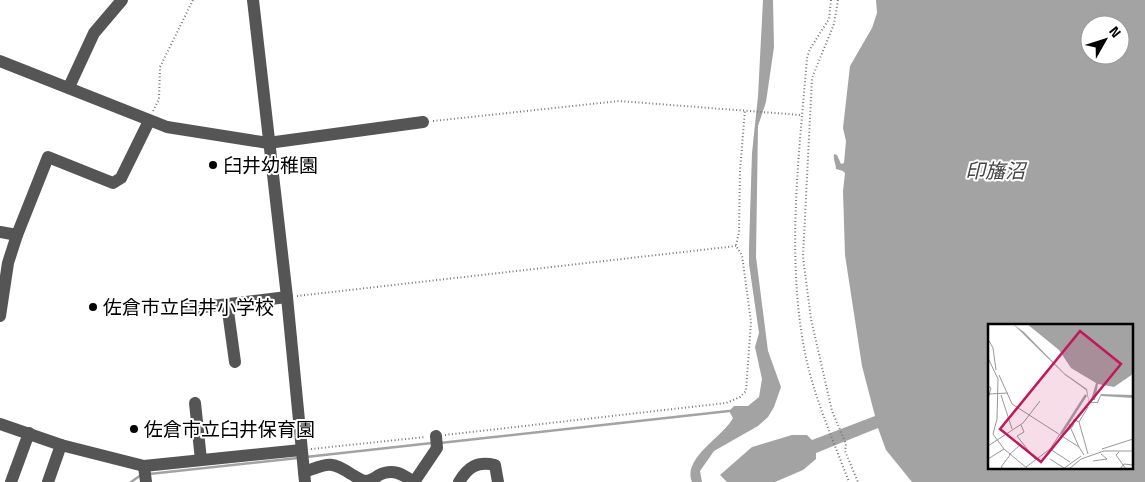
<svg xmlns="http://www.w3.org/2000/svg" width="1145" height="482" viewBox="0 0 1145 482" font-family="'Titillium Web','Noto Sans JP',sans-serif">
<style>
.water{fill:#a3a3a3;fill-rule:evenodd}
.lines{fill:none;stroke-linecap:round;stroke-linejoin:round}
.stream{stroke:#a3a3a3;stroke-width:2.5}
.path{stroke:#777;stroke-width:2;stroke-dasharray:1 2.5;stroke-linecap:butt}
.minor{stroke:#555;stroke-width:12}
.poi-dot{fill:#000;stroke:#fff;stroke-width:2}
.labels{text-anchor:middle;stroke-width:4;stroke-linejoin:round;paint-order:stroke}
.poi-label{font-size:19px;fill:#000;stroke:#fff;text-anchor:start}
.water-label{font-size:20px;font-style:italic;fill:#444;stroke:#fff}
.inset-river{fill:none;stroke:#a3a3a3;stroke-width:2.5}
.inset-road{fill:none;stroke:#999;stroke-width:1}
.view{fill:#c2185b;fill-opacity:0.15;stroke:#c2185b;stroke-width:2.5}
.inset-edge{fill:none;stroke:#000;stroke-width:2.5}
</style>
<rect width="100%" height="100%" fill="#fff"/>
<!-- water -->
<g class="water">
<path d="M763,0H773L774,47L766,102L758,126L756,257L768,351L781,387L774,407L768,417L758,426L714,451L700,471L702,482H692C682,458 723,437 733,418L729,411L734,406H748L759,397L762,379L755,347L759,333L749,264V247L752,153L758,96Z"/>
<path d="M876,0H1145V482H912L886,450L878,428L816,453V459L803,470L775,482H727L720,475L752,447L792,435H807L812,440L875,416L862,366L845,255L843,191L845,173L843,171L836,169C836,164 833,160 834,154L837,155L841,164L844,163L846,141L843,128L850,66L872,28L877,13ZM1090,25H1120V55H1090ZM989,326H1131V468H989Z"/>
</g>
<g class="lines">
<!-- stream -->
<g class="stream">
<path d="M440,443L729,411"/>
<path d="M306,457L432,443"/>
<path d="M149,474L298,458"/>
<path d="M131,482L141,475"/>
</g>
<!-- path -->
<g class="path">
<path d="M831,0L829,19L810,49L807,58C799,156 786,256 805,353C814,397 833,440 849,482"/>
<path d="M838,0L834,24L812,78L803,257L811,319L832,411L846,444L845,451L858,482"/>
<path d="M153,111L159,99L160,67L193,0"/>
<path d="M433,121L619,101L801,115"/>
<path d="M297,296L736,246"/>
<path d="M445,435L726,403L740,397L746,391L751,322L742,255L736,246L739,232L740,171L745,110"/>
<path d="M311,449L425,437"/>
</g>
<!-- minor -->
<g class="minor">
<path d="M253,0L287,297L305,482"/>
<path d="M0,61L167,127L268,143L423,122"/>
<path d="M69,87L94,33L122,0"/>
<path d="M0,232L17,235"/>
<path d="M227,304L235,362"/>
<path d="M186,309L287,297"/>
<path d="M0,316L8,263L17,235L48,157L113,183L121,178L149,121"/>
<path d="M195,403L201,460"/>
<path d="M0,424L61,445L144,466L301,450"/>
<path d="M144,466L146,482"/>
<path d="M304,472C327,464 330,460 351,474C355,476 360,480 365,481C370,481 375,478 379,475C393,468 402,474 414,482"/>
<path d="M11,482L29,433"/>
<path d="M48,482L61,445"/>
<path d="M414,482L437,448L436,436"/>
<path d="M459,482C468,467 477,461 495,465L498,482"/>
</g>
</g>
<!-- markers -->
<g class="poi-dot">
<circle cx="213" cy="165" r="5"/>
<circle cx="93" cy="307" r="5"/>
<circle cx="134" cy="429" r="5"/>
</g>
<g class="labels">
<!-- poi labels -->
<g class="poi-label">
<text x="223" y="172">臼井幼稚園</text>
<text x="103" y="314">佐倉市立臼井小学校</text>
<text x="144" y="436">佐倉市立臼井保育園</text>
</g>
<!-- water labels -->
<g class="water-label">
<text x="995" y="178">印旛沼</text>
</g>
</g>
<!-- overview -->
<g transform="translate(988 324)">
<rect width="145" height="145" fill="#fff"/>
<path d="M25,0L36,8L76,49L99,65L101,78H109L113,70L145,71V74L113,72L110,79H101L98,66L77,51ZM39,0H145V50L126,63L110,60L107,76H103L108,59L83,44L71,26Z" fill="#a3a3a3"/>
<path class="inset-river" d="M73,110L98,71"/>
<path class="inset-road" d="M0,15L5,24L8,46M0,34L10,55L9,95L5,110L16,125M11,51L24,80L91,123L96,131M0,62L3,64L0,75M1,70L20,69M13,71L24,105M100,83L91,98L100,130M80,98L91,123M33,101L36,108L29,112L47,135M74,112L85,102L86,95L91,98M0,122L35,99L52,77M62,125L82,138M114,125L145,115M131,128L128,131L138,145M21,131L33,120M0,135L16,125L40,145M62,135L76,144M105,137L119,135L113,130M38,143L62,125L72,110M16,145L13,143L22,131M75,145L93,132M81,145L93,135L116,127H145M132,145L136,140L145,141"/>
<path class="view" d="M92,7L133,40L53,138L12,105Z"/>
<rect width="145" height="145" class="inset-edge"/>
</g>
<!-- north arrow -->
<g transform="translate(1105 40) rotate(51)"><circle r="24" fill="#ffffff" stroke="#999999"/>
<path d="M0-4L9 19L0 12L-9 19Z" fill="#000000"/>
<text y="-8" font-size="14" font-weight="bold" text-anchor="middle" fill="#000000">N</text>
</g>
</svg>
